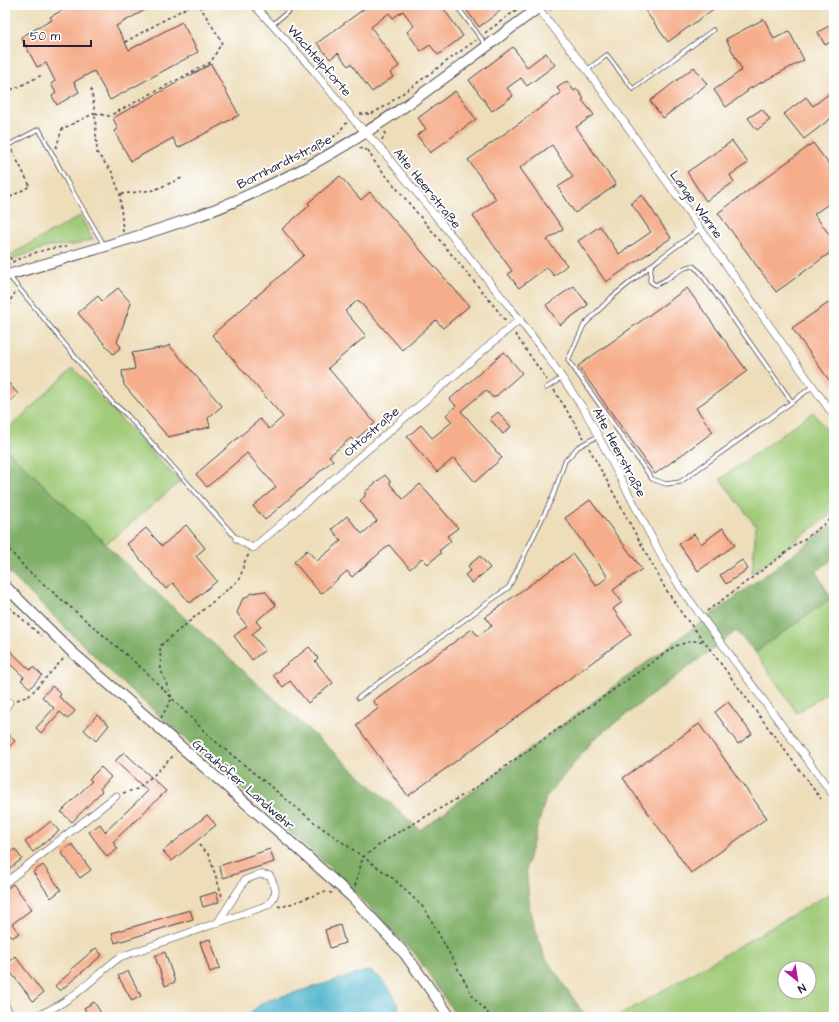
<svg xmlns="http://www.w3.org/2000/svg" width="839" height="1022" viewBox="0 0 839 1022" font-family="'Architects Daughter',sans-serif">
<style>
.green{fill:#a0cb78;stroke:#61765a;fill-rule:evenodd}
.forest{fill:#80af68;stroke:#516852}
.water{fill:#4db4cc;stroke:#386b84}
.building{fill:#f5ad8b}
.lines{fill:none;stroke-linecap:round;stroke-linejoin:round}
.lane-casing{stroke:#403e4e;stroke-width:5}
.street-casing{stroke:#403e4e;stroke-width:8}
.secondary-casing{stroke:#403e4e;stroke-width:12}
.path{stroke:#403e4e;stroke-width:1.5;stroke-dasharray:3 3;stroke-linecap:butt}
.lane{stroke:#fff;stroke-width:3.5}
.street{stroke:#fff;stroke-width:7}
.secondary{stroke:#fff;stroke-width:10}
.labels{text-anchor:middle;stroke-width:4;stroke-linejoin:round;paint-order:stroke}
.street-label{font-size:13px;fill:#22223b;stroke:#fff}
</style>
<rect width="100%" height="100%" fill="#fff"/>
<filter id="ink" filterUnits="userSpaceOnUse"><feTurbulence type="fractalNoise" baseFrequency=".025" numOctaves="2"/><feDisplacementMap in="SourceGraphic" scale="8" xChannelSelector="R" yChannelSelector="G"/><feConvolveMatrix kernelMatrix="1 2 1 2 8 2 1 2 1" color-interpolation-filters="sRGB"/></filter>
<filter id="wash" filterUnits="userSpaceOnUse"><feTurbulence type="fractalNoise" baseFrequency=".012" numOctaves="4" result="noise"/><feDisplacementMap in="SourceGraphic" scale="16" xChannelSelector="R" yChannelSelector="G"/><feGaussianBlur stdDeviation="0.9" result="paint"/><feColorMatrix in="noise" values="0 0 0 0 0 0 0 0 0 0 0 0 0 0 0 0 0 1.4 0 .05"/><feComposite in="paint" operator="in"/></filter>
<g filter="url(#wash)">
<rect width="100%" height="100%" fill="#edddb9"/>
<!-- green -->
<g class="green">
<path d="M80,216L93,239L74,245L51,246L21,256L13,260L12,254Z"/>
<path d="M73,368L180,482L106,544L5,448V432Z"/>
<path d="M813,412L834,440V512L752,573L756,526L720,479Z"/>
<path d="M831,598L834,603V688L797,713L755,652Z"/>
<path d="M834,891V1017H617ZM785,968H809V992H785Z"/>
</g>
<!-- forest -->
<path class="forest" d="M5,448L145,582L420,830L834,524V558L816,572L831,598L755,652L736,631L595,738L546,797L526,867L530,912L544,956L586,1017H457L416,955L327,865L115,676L5,569Z"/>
<!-- water -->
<path class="water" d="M367,971C380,971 397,998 399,1009L397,1017H248L251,1012L263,1002Z"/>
<g id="blocks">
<!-- building -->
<g class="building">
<path d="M72,5H154L116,26L129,50L182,22L198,52L110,100L94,71L74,82L79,92L57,105L52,96L56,93L51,84L55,81L46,63L37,67L21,37L52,20L50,17Z"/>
<path d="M361,5H441L463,36L438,55L430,45L421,51L407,32L414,26L403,11L393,18L389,13L371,27L399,66L390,73L393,77L372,92L351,64L348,66L338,53L330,59L317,43L364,9Z"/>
<path d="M469,5H508L479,27L465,8Z"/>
<path d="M641,5H719L668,42Z"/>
<path d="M764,19L774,39L789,31L804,60L747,90L748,91L726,107L714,90L742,70L726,39Z"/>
<path d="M834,23V40L825,45L818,32Z"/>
<path d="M513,47L527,67L546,53L555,65L527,86L521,78L507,88L513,96L492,111L469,80Z"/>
<path d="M211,64L239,115L178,148L173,138L131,161L114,131L118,129L113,118Z"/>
<path d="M694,67L707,84L663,118L650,101Z"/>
<path d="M567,81L574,91L577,89L584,99L582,100L594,115L576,127L616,185L575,213L558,187L573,177L552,145L520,168L563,229L547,240L567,265L554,276L547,267L519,288L508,274L512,271L473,216L496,199L468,160L561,93L557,88Z"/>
<path d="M834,90V116L804,139L784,114L806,97L813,106Z"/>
<path d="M455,91L476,119L430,153L417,135L426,129L418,118Z"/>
<path d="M762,109L770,120L757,130L748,118Z"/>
<path d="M732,141L748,163L730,175L734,182L706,201L687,172Z"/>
<path d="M813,143L834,171V200L814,214L834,241V250L776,292L718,213Z"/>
<path d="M340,176L361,200L370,192L469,306L443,328L436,320L402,350L358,300L345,311L366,336L328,368L375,423L354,441L351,438L329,456L333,460L265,520L253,506L276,487L247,453L207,487L196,474L260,419L269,429L283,417L212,335L304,255L282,229L310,205L308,203Z"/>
<path d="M642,195L671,238L606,282L578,241L600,226L619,254L651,232L631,203Z"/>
<path d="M574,286L588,305L560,325L546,305Z"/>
<path d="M118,288L131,303L117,342L121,347L113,354L78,313L98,296L102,301Z"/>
<path d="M687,288L747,371L696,408L713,432L655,474L578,366Z"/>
<path d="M834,299V387L792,328Z"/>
<path d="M169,345L222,406L208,418L210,427L168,437L124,385L122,371L135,369L132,353L166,347Z"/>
<path d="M504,352L522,373L495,397H492L486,390L461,411L502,458L475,482L454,458L437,472L407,437L421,425L432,438L452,422L446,415L456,406L450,399Z"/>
<path d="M5,379L18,394L5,406Z"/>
<path d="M498,412L511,427L503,434L490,419Z"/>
<path d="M385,475L390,481V484L403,499L420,484L458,528L447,536L451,541L439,551L441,553L428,564L422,558L410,569L389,545L352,577L347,571L321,594L294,562L307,550L317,561L341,541L332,529L347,516L362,534L377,521L360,501L365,496V492Z"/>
<path d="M590,500L642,569L613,590L622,602L613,609L631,634L408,796L356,725L379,708L373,701L472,629L478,636L492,626L485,617L573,554L596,586L608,577L565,518Z"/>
<path d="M186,525L205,548L196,556L217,581L190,603L173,583L166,589L127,544L146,528L162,546Z"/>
<path d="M723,528L735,545L698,571L679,544L694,534L701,544Z"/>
<path d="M480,556L490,568L472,583L465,575L471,570L468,566Z"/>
<path d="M742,560L748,569L726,584L720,575Z"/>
<path d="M265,591L276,605L256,621L261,627L252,634L265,650L252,660L234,636L247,626L237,613L242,600L252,593Z"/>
<path d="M5,646L30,670L33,667L42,675L30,688L21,680L24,677L10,664L5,671Z"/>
<path d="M309,647L318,658L315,661L333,683L308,703L290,681L283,687L273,675Z"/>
<path d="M52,686L61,694L59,697L75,711L68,719L60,712L41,733L36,728L54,708L42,697Z"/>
<path d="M728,702L752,734L738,744L715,712Z"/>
<path d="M97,715L109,725L96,741L84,730Z"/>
<path d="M699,724L767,818L691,873L623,778Z"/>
<path d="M5,731L15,741L5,751Z"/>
<path d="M124,752L166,791L113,842L118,849L107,857L89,832L100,824L105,832L148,791L115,761Z"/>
<path d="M101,767L111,777L100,789L102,791L72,822L61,812L92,781L89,779Z"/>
<path d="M207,815L216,825L172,861L163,851Z"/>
<path d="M51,821L59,831L33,852L25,842Z"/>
<path d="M72,844L91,870L80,878L61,852Z"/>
<path d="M15,849L22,859L5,872V857Z"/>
<path d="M270,849L274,862L223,878L219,866Z"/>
<path d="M43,865L61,890L51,898L33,872Z"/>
<path d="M13,884L32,909L12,924L19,933L12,938L5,929V890Z"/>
<path d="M216,892L219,902L203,907L200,897Z"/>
<path d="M190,910L193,919L115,943L112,933Z"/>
<path d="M340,925L345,943L330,948L325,930Z"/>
<path d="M210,939L220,968L210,972L200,942Z"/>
<path d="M96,948L102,955L60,991L55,986L72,971L71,969Z"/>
<path d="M165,952L175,982L165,986L155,956Z"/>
<path d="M15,956L43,993L33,1001L5,965Z"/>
<path d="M128,971L141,996L132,1001L118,976Z"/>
<path d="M94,1002L98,1008L103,1017H89L84,1008Z"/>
</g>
</g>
</g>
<g filter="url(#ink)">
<use href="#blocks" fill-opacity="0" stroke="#403e4e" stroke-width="1"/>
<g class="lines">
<defs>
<g id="lane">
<path d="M456,5L486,45"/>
<path d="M273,24L296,5"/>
<path d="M587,70L607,55L633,89L713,30"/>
<path d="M5,147L39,129L67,182L100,238L104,246"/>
<path d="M700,229L658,260L612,297L584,325L568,360L652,479L666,484L680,482L792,402"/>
<path d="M651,265L650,281L655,285C669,281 678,267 693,266L700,272L792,402L813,386"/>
<path d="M9,276L112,402L127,415L237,539"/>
<path d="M546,388L562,378"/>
<path d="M358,698L509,587L553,496L565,461L578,447L598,436"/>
</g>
<g id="street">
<path d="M254,5L314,71L353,119L381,149L509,306L547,356L585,411L664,561L680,587L834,796"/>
<path d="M538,8L587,70L834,416"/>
<path d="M237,539L253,548L519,320"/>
<path d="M5,708L9,702"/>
<path d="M5,883L116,796"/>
<path d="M5,1005L11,1017"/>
<path d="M35,1017C48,1011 60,1005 71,997C89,985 103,969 120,957L268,905C278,893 277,890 270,876L260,874L245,880L218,922"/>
</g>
<g id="secondary">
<path d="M5,276C70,256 136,239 200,215C232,204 264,188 295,173C384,128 462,64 542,5"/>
<path d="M5,586L72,652L294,845L352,897L405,954L450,1017"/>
</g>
</defs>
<!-- lane casing -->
<use href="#lane" class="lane-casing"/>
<!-- street casing -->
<use href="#street" class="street-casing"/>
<!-- secondary casing -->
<use href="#secondary" class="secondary-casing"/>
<!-- path -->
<g class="path">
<path d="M550,10L557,5"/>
<path d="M485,33L523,5"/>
<path d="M125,42L191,5"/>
<path d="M5,90L14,89L42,75"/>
<path d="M360,114H371L384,107L476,40"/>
<path d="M382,140L386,131"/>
<path d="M56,148L62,129L95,113L91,88"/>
<path d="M359,148L367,150"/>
<path d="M368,150L374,161L486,296L506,321"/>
<path d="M303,157L338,134C342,130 342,126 347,123"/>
<path d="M121,194L154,190L182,178"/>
<path d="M5,200L30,186L12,150"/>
<path d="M123,232L120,194L112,172L97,153L95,113L109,116L211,62L222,42L199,5"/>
<path d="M5,246L12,262"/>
<path d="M7,265C22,256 48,247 66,247"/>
<path d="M10,306L11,299L15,293"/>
<path d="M515,334L547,380"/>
<path d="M554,390L584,438"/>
<path d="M589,448L665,588L683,615L704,641L821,799"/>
<path d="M5,545L26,569L145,671L210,737L314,822L394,879L425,909L474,998L491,1017"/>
<path d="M5,603L41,636"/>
<path d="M707,611L834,517"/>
<path d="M17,700L29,696L65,657"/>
<path d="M161,718L172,698L161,670L160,646L240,579L244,563L249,554"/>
<path d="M123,793L137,789L155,774L175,754"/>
<path d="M199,845L209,855L223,899"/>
<path d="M355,886L363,857L392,836L472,790L675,646L692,641H704"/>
<path d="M278,906L282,907L323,892L333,893"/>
</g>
<!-- lane -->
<use href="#lane" class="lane"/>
<!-- street -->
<use href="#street" class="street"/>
<!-- secondary -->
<use href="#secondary" class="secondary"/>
</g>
</g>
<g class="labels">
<!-- street labels -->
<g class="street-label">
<text transform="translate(320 60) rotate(49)" y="5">Wachtelpforte</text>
<text transform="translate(284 161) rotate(-27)" y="5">Bornhardtstraße</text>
<text transform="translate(428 188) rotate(51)" y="5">Alte Heerstraße</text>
<text transform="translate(697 204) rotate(54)" y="5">Lange Wanne</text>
<text transform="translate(371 431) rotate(-41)" y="5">Ottostraße</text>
<text transform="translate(620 452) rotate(62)" y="5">Alte Heerstraße</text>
<text transform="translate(244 784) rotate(41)" y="5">Grauhöfer Landwehr</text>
</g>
</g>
<!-- margin -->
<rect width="839" height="1022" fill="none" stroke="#fff" stroke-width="20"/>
<!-- north arrow -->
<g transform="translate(797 980) rotate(150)"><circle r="19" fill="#ffffff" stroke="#a7a7b1"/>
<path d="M0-3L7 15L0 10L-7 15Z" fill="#b5179e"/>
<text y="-6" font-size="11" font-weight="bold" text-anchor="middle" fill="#22223b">N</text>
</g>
<!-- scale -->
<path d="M24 40v6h67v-6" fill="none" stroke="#22223b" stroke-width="2"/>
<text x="30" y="40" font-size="12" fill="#22223b" stroke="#ffffff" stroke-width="3" paint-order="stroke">50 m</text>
</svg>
